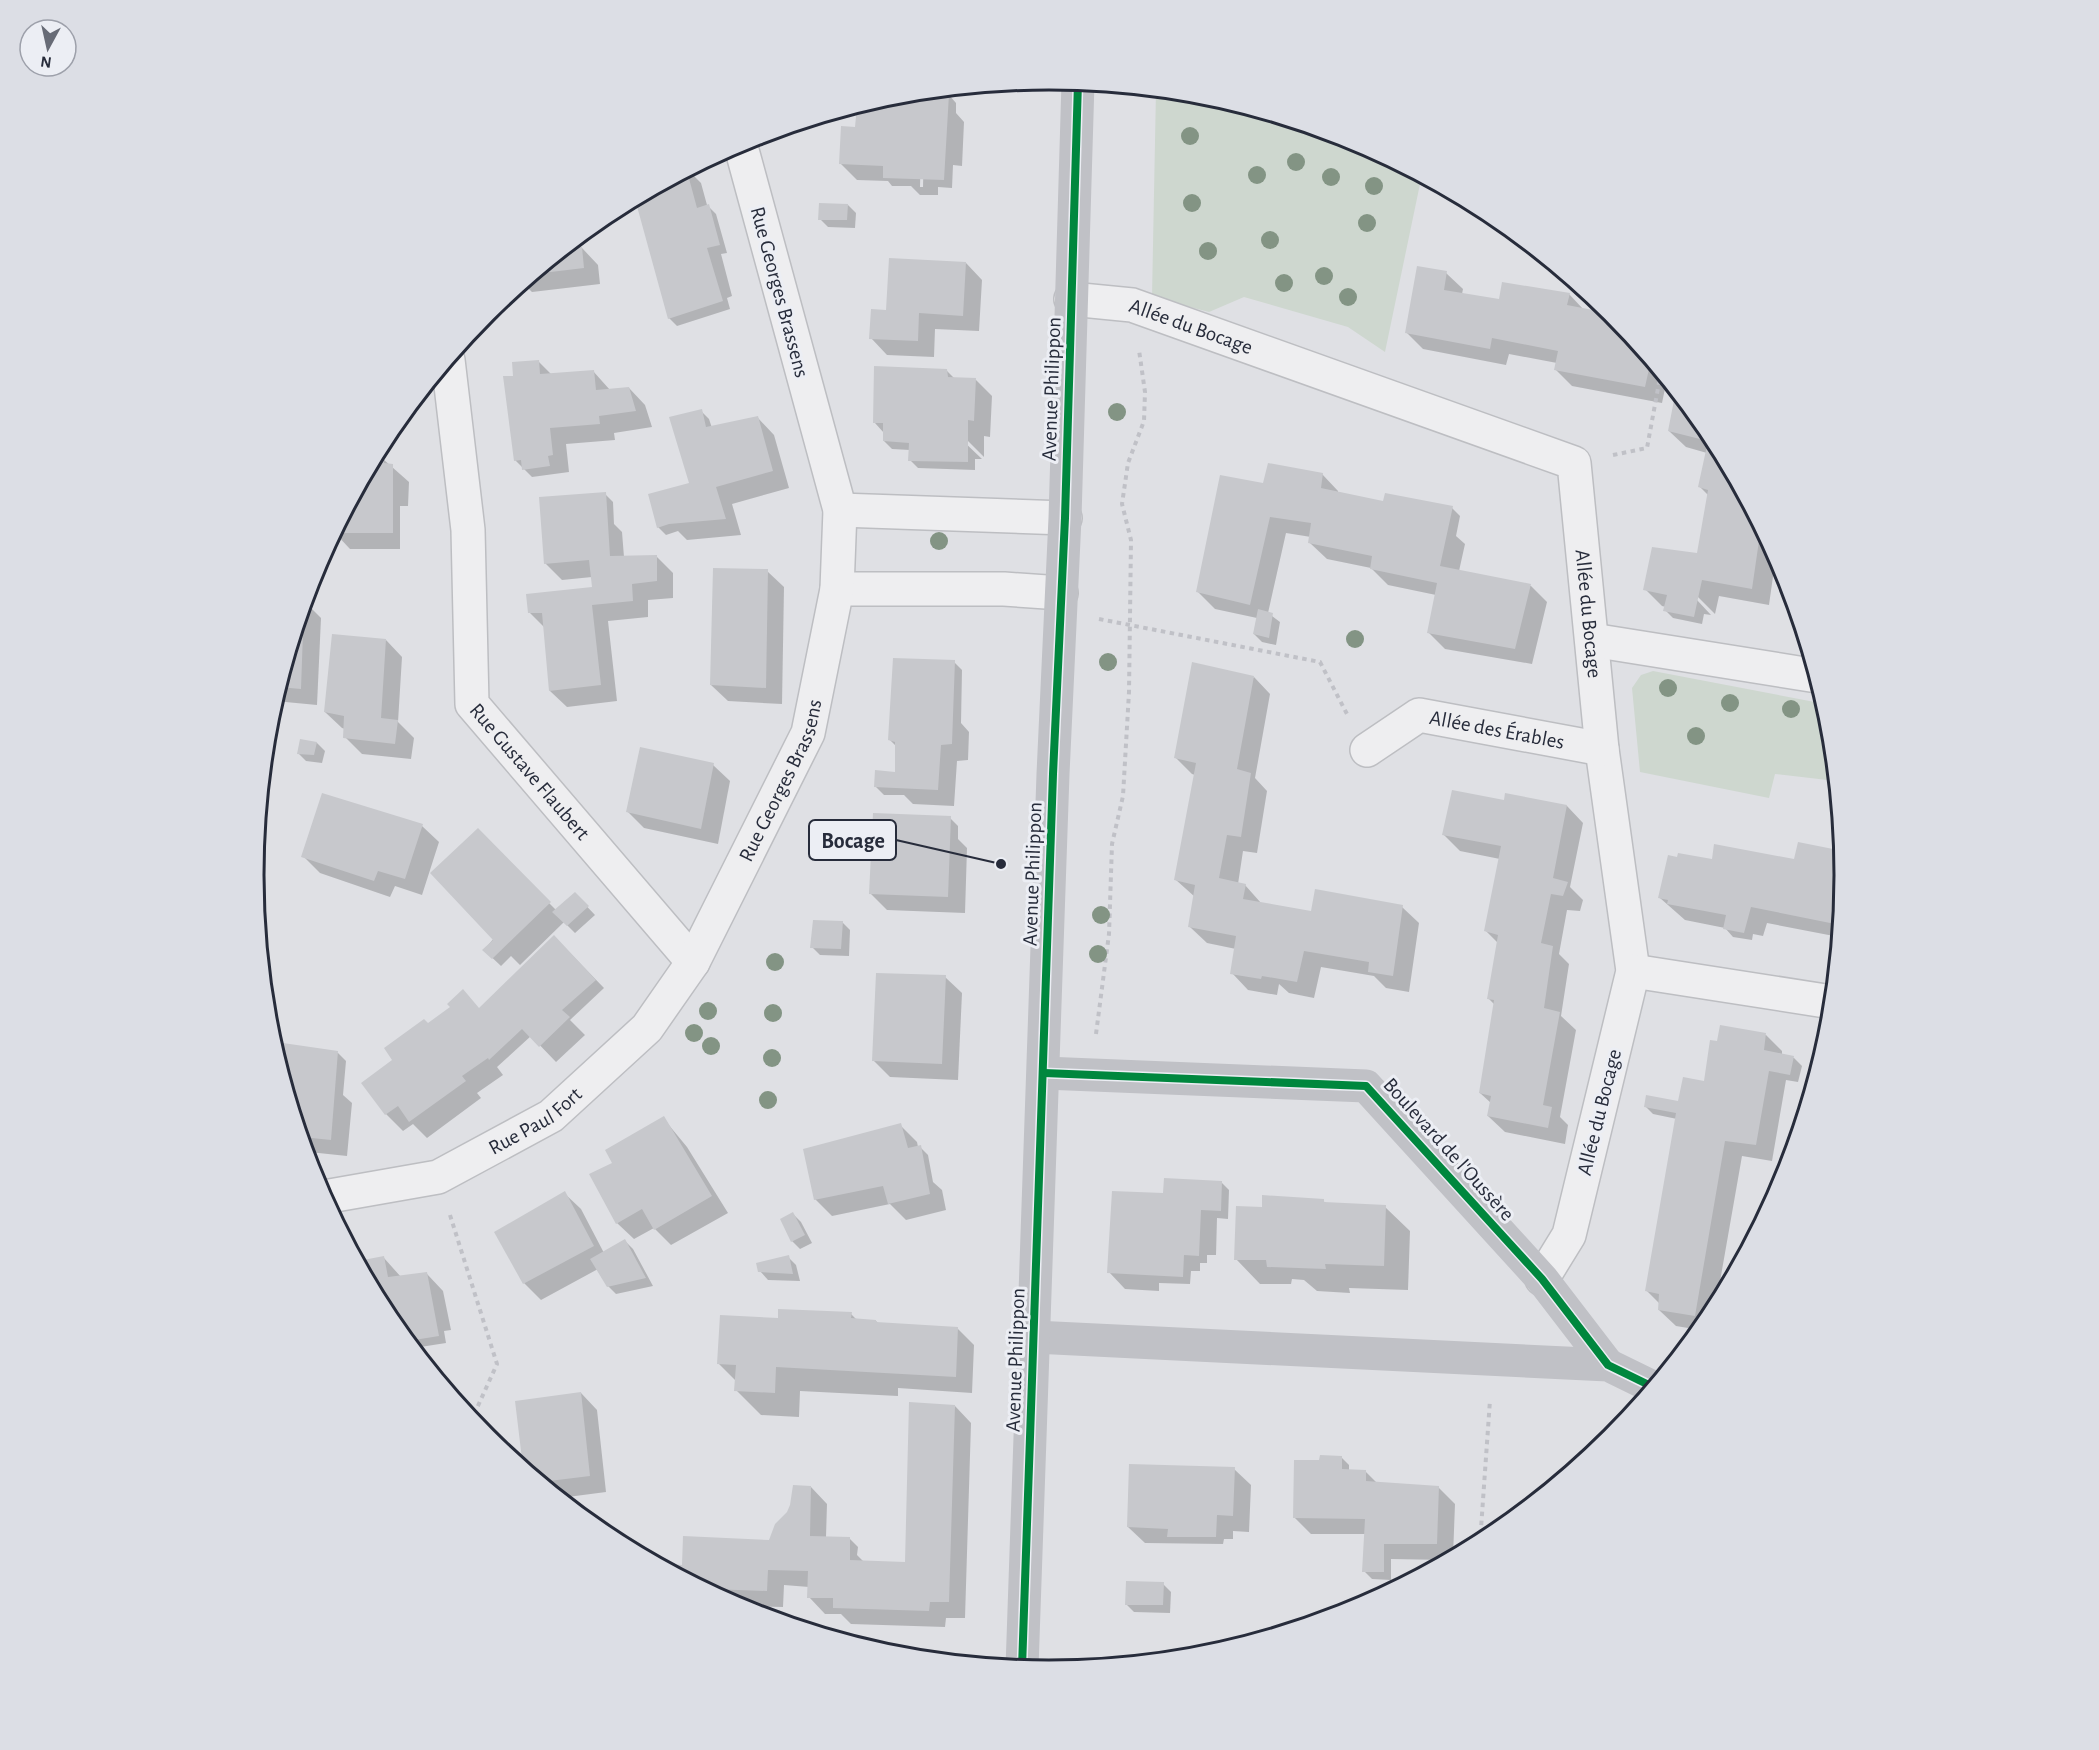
<svg xmlns="http://www.w3.org/2000/svg" width="2099" height="1750" viewBox="0 0 2099 1750" font-family="'Alegreya Sans',sans-serif">
<style>
.green{fill:#ced7cf}
.shadow{fill:#0003;fill-rule:evenodd}
.building{fill:#c7c8cc}
.lines{fill:none;stroke-linecap:round;stroke-linejoin:round}
.street-casing{stroke:#bdbec2;stroke-width:36}
.path{stroke:#c0c1c7;stroke-width:4;stroke-dasharray:4.5 4.5;stroke-linecap:butt}
.street{stroke:#eeeef0;stroke-width:33}
.secondary{stroke:#c0c1c6;stroke-width:33}
.cycleway-casing{stroke:#eceef4;stroke-width:11}
.cycleway{stroke:#00873e;stroke-width:8}
.tree{fill:#839484}
.labels{text-anchor:middle;stroke-width:6;stroke-linejoin:round;paint-order:stroke}
.street-label{font-size:21px;fill:#272c3b;stroke:#eceef4}
.rim{fill:none;stroke:#272c3b;stroke-width:3}
.leader{fill:none;stroke:#272c3b;stroke-width:2}
.callout-dot{fill:#272c3b;stroke:#eceef4;stroke-width:2}
.callout{fill:#eceef4;stroke:#272c3b;stroke-width:2}
.callout-label{font-size:22px;text-anchor:middle;font-weight:bold;fill:#272c3b}
</style>
<rect width="100%" height="100%" fill="#dfe0e4"/>
<!-- green -->
<g class="green">
<path d="M1156,90L1205,95L1354,140L1442,187L1420,184L1385,352L1348,327L1244,297L1209,312L1152,297Z"/>
<path d="M1653,671L1825,704L1830,720L1836,781L1775,774L1769,798L1640,772L1632,688L1641,675Z"/>
</g>
<!-- shadow -->
<g class="shadow">
<path d="M917,92L919,94L949,95L956,103V113L964,122L962,166L953,165L952,188L938,187V195H920L911,186H892L888,181L857,180L840,163L857,129L858,106L895,95ZM921,142H924L923,187H920Z"/>
<path d="M688,170L701,183L707,205L716,214L727,253L721,254L732,296L727,298L730,309L677,326L669,318L636,198Z"/>
<path d="M848,205L856,213L855,228L828,227L820,219Z"/>
<path d="M574,241V249L582,248L598,265L600,284L532,292L523,283Z"/>
<path d="M966,263L982,280L979,331L935,329L934,357L887,355L871,338L888,312Z"/>
<path d="M1446,273L1463,289L1462,294L1500,301L1569,294L1584,310L1615,316L1667,379L1662,403L1572,386L1555,369L1557,363L1509,354L1506,365L1423,349L1407,333Z"/>
<path d="M538,361L551,374L593,371L610,390L629,388L645,405L652,427L614,433L615,440L566,444L569,472L532,477L515,460V377Z"/>
<path d="M947,371L955,379L976,380L992,396L990,437L984,436V457L963,436L961,439L982,459H975V470L918,468L910,460V450L892,449L884,441V433L875,423Z"/>
<path d="M701,411L709,419L712,428L758,418L774,435L789,488L732,504L741,535L687,540L678,531L666,535L658,527L691,484Z"/>
<path d="M1669,431L1711,433L1776,555L1769,605L1719,596L1715,614L1697,596V600L1711,615L1704,614L1702,624L1673,618L1665,610L1666,607L1662,606L1645,589L1698,554L1708,495L1700,487L1707,453L1686,447Z"/>
<path d="M375,458L383,459L409,482L408,506H400V549H350L335,533Z"/>
<path d="M1322,474L1338,491V493L1382,503L1452,508L1460,516L1456,536L1465,544L1459,571L1531,586L1547,602L1532,664L1445,649L1429,633L1436,595L1388,585L1371,568L1327,559L1310,543L1311,537L1286,533L1268,613L1280,622L1276,645L1262,642L1254,634L1257,618L1215,609L1198,592L1264,485Z"/>
<path d="M605,494L613,502L614,524L622,532L624,557L656,556L673,573V598L648,600V617L608,621L617,701L567,707L550,691L545,628L529,612L593,589L592,577L562,580L545,563Z"/>
<path d="M767,571L784,587L782,704L728,701L711,685Z"/>
<path d="M305,602L321,618L317,705L275,701Z"/>
<path d="M386,640L402,657L398,722L414,738L411,759L362,754L345,737V729L342,728L325,712Z"/>
<path d="M954,662L962,670L961,723L969,732L968,760L957,761L954,806L913,804L904,795H884L876,787L896,773L897,747L890,740Z"/>
<path d="M1254,677L1270,694L1255,778L1267,791L1257,853L1243,851L1238,884L1245,885L1261,903L1312,912L1402,907L1419,923L1409,992L1386,988L1374,976L1321,967L1314,998L1289,993L1279,984L1277,995L1248,990L1232,973L1236,949L1207,943L1190,927L1195,897L1176,880L1195,775L1192,774L1175,757Z"/>
<path d="M301,741L317,743L325,751L322,763L306,761L298,753Z"/>
<path d="M713,765L730,781L718,844L644,828L628,812Z"/>
<path d="M1505,801L1567,806L1583,823L1570,887L1583,900L1580,911L1567,910L1559,954L1569,964L1561,1016L1576,1030L1560,1117L1568,1125L1565,1144L1505,1132L1488,1116L1491,1103L1480,1093L1495,1005L1489,999L1498,943L1486,931L1500,859L1460,851L1443,834Z"/>
<path d="M950,818L958,826V839L967,848L965,913L887,910L870,893Z"/>
<path d="M422,826L439,842L422,895L395,886L390,897L320,873L303,856Z"/>
<path d="M1843,853L1845,875L1839,937L1767,923L1763,936L1753,934L1752,940L1733,937L1725,928L1685,920L1660,898L1716,862L1795,861Z"/>
<path d="M535,889L556,910L575,894L595,915L575,933L564,922L520,965L511,956L501,966L484,950Z"/>
<path d="M842,922L850,930L849,956L820,955L812,947Z"/>
<path d="M259,925L267,933L265,983Z"/>
<path d="M571,954L604,988L570,1020L585,1035L556,1062L531,1036L497,1067L503,1075L477,1093L481,1098L427,1138L413,1124L403,1131L386,1114L395,1061L428,1025L480,1009Z"/>
<path d="M945,977L962,993L958,1080L890,1077L873,1060Z"/>
<path d="M1766,1035L1782,1051V1055L1794,1058L1802,1066L1798,1082L1786,1080L1772,1161L1742,1156L1715,1310L1700,1330L1676,1326L1659,1310L1660,1304L1647,1291L1677,1119L1653,1114L1645,1106L1677,1102L1705,1083L1718,1043Z"/>
<path d="M278,1043L338,1053L346,1061L343,1095L352,1103L347,1156L309,1152L305,1148L277,1055Z"/>
<path d="M663,1118L687,1147L728,1213L671,1245L654,1228L634,1239L617,1223L614,1164Z"/>
<path d="M900,1125L917,1142L918,1147H920L928,1155L933,1182L942,1190L946,1210L906,1220L890,1204L832,1216L815,1199Z"/>
<path d="M1221,1182L1229,1190L1228,1219L1217,1218L1216,1255H1207V1263H1200V1271H1191L1190,1284L1159,1283V1291L1125,1289L1109,1272Z"/>
<path d="M564,1193L581,1209L604,1253L625,1241L633,1249L653,1286L616,1294L608,1286L598,1269L541,1300L524,1283Z"/>
<path d="M1323,1201L1326,1203L1385,1207L1410,1231L1408,1290L1349,1288L1350,1293L1317,1291L1304,1280L1292,1279L1291,1284H1260L1236,1259L1263,1207Z"/>
<path d="M793,1214L801,1222L812,1243L800,1249L792,1241Z"/>
<path d="M788,1257L796,1265L800,1281L768,1280L760,1271Z"/>
<path d="M384,1258L401,1277L427,1274L443,1291L451,1330L444,1331L446,1343L414,1348L388,1317Z"/>
<path d="M851,1314L857,1320L876,1321L878,1323L957,1328L974,1345L972,1393L898,1388V1396L800,1391L799,1417L761,1415L736,1390V1381L719,1364L779,1319Z"/>
<path d="M581,1393L597,1410L606,1492L560,1498L516,1461L524,1460Z"/>
<path d="M955,1406L971,1423L965,1618H946L945,1627L851,1624L841,1614H825L809,1597V1587L784,1585L783,1607L737,1606L670,1570V1566L683,1567L768,1542L811,1487L827,1504L826,1537L850,1539L858,1547L857,1555L864,1562L906,1564Z"/>
<path d="M1341,1457L1349,1465V1471H1365L1377,1483L1438,1487L1455,1504L1453,1557L1447,1560L1391,1559V1580L1372,1579L1364,1571L1366,1534H1311L1294,1517L1319,1462Z"/>
<path d="M1234,1469L1251,1485L1249,1532L1233,1531V1539H1224L1223,1544L1145,1543L1128,1527Z"/>
<path d="M1500,1520L1511,1521L1500,1529Z"/>
<path d="M1163,1584L1171,1592L1170,1613L1134,1612L1126,1604Z"/>
</g>
<!-- building -->
<g class="building">
<path d="M915,93L949,94L944,180L883,178V166L839,164L841,126L855,127L857,106L895,95Z"/>
<path d="M687,171L697,208L709,204L720,245L707,248L723,301L668,319L635,199Z"/>
<path d="M819,203L848,204L847,220H818Z"/>
<path d="M566,247H582L584,268L534,274Z"/>
<path d="M889,258L966,262L963,316L919,313L918,341L869,339L871,309L886,310Z"/>
<path d="M1417,266L1447,271L1444,290L1499,299L1502,282L1570,293L1567,305L1614,314L1651,360L1645,387L1554,370L1558,351L1492,338L1490,349L1405,333Z"/>
<path d="M539,360L540,374L594,370L596,390L629,387L636,411L599,416L600,424L550,428L553,455L548,456L550,466L522,470L521,460L514,461L503,376H513L512,362Z"/>
<path d="M874,366L947,369L948,377L976,378L974,421L968,420V462L908,461L909,443L883,441V423H873Z"/>
<path d="M1676,390L1711,433L1761,527L1752,589L1702,580L1694,617L1663,611L1667,595L1643,590L1652,547L1697,553L1708,490L1698,487L1708,441L1668,431Z"/>
<path d="M702,409L706,427L758,416L773,471L716,487L726,519L669,524L657,528L648,494L689,483L669,417Z"/>
<path d="M375,457H384V463L393,464V533H335Z"/>
<path d="M1268,463L1323,473L1321,488L1383,501L1385,493L1453,506L1440,566L1531,584L1515,649L1427,633L1437,583L1370,569L1372,556L1308,543L1311,523L1270,517L1250,605L1196,592L1220,475L1263,483Z"/>
<path d="M606,492L610,556L657,555V581L632,584L633,601L592,605L601,685L549,691L542,613H528L526,594L592,587L589,560L544,564L539,497Z"/>
<path d="M713,568L768,569L766,688L710,685Z"/>
<path d="M304,604L301,689L279,687L283,675Z"/>
<path d="M1258,609L1273,613L1269,638L1253,634Z"/>
<path d="M332,634L386,639L381,718L398,720L395,744L343,738L344,716L324,712Z"/>
<path d="M893,658L955,660L952,744L941,745L938,790L874,787L875,770L895,772V742L888,740Z"/>
<path d="M1192,662L1254,676L1237,769L1251,773L1241,837L1227,835L1219,878L1246,884L1243,899L1311,911L1315,889L1403,905L1393,976L1368,972L1369,962L1304,951L1297,982L1262,976L1261,979L1230,974L1236,936L1188,927L1195,885L1174,880L1196,763L1174,758Z"/>
<path d="M300,739L317,742L314,755L297,754Z"/>
<path d="M640,747L714,763L701,829L626,812Z"/>
<path d="M1452,790L1504,800L1505,793L1567,805L1553,878L1568,882L1563,896L1551,894L1541,943L1553,946L1544,1008L1560,1012L1543,1105L1552,1107L1548,1128L1487,1116L1491,1096L1479,1093L1494,1000L1487,999L1498,935L1484,931L1501,846L1442,835Z"/>
<path d="M322,793L423,824L405,879L378,871L374,881L301,857Z"/>
<path d="M873,813L951,816L948,897L869,894Z"/>
<path d="M478,828L551,902L492,959L482,950L493,940L430,873Z"/>
<path d="M1798,842L1843,851L1844,861L1841,871H1845V875L1840,925L1751,907L1744,933L1723,929L1726,915L1667,904L1668,900L1658,898L1668,855L1677,857L1678,853L1712,859L1714,844L1794,859Z"/>
<path d="M575,892L589,906L567,926L552,912Z"/>
<path d="M813,920L843,921L841,949L810,948Z"/>
<path d="M554,935L596,980L562,1010L570,1017L539,1047L522,1029L489,1060L488,1058L462,1076L466,1081L409,1122L398,1106L385,1115L361,1083L392,1060L384,1048L424,1019L428,1023L450,1007L447,1004L463,989L479,1008Z"/>
<path d="M876,973L946,975L942,1064L872,1061Z"/>
<path d="M1720,1025L1766,1033L1764,1050L1794,1056L1790,1075L1769,1071L1756,1145L1725,1141L1695,1316L1658,1310L1659,1294L1645,1291L1676,1113L1644,1107L1646,1095L1678,1101L1683,1077L1704,1081L1710,1040L1717,1041Z"/>
<path d="M276,1042L338,1051L331,1140L302,1137L276,1051Z"/>
<path d="M664,1116L712,1196L654,1230L642,1209L616,1224L589,1174L612,1163L605,1150Z"/>
<path d="M901,1123L908,1148L921,1145L930,1194L888,1204L883,1186L814,1200L803,1149Z"/>
<path d="M1164,1178L1222,1181L1221,1211L1201,1210L1199,1256L1184,1255L1183,1277L1107,1273L1112,1191L1163,1193Z"/>
<path d="M565,1191L594,1246L523,1284L494,1232Z"/>
<path d="M1262,1195L1324,1199V1202L1386,1205L1384,1266L1325,1264L1326,1269L1267,1267L1266,1260H1234L1236,1206L1262,1207Z"/>
<path d="M793,1212L805,1235L791,1242L780,1219Z"/>
<path d="M625,1239L646,1278L607,1287L590,1259Z"/>
<path d="M789,1255L793,1274L758,1272L756,1263Z"/>
<path d="M384,1256L388,1277L427,1272L439,1336L408,1341L403,1335L401,1320L392,1321L388,1317L358,1261Z"/>
<path d="M778,1309L852,1312L851,1318L876,1320V1322L958,1327L956,1377L776,1367L775,1393L734,1391L736,1365L717,1364L720,1315L778,1318Z"/>
<path d="M581,1392L590,1476L541,1482L514,1460L522,1459L515,1401Z"/>
<path d="M909,1402L955,1405L949,1602H930L929,1611L833,1608V1598H807L808,1571L768,1570L767,1591L711,1589V1592L669,1569V1564L682,1565L683,1536L769,1540L775,1524L787,1512L790,1505L793,1485L811,1486L810,1536L850,1537V1560L905,1562Z"/>
<path d="M1320,1455L1342,1456V1469L1366,1470V1481L1439,1486L1437,1544H1384V1572H1362L1365,1519L1293,1518L1294,1460H1319Z"/>
<path d="M1129,1464L1235,1467L1233,1516L1217,1515L1216,1537H1167L1168,1529L1127,1527Z"/>
<path d="M1126,1581L1164,1582L1163,1605H1125Z"/>
</g>
<g class="lines">
<defs>
<g id="street">
<path id="s1" d="M1071,299L1132,305L1574,463L1602,749L1633,971L1569,1235L1542,1279"/>
<path id="s2" d="M448,360L468,530L472,704L693,962"/>
<path d="M840,510L1065,518"/>
<path d="M837,589H1004L1061,593"/>
<path d="M1592,640L1817,676"/>
<path id="s3" d="M1367,750L1419,715L1602,749"/>
<path d="M1633,971L1832,1002"/>
<path id="s4" d="M324,1197L438,1177L551,1116L647,1028L693,962L808,733L837,589L840,510L740,143"/>
</g>
</defs>
<!-- street casing -->
<use href="#street" class="street-casing"/>
<!-- path -->
<g class="path">
<path d="M1613,455L1647,448L1661,372"/>
<path d="M1099,619L1320,662L1347,714"/>
<path d="M1096,1034L1109,934L1112,844L1123,796L1129,692L1131,540L1122,504L1128,463L1144,421L1145,392L1139,350"/>
<path d="M450,1215L497,1364L472,1419"/>
<path d="M1480,1543L1490,1400"/>
</g>
<!-- street -->
<use href="#street" class="street"/>
<!-- secondary -->
<g class="secondary">
<path d="M1044,1073L1366,1086L1542,1279L1608,1365"/>
<path d="M1034,1337L1608,1365L1653,1387"/>
<path d="M1022,1668L1053,774L1065,518L1078,82"/>
</g>
<defs>
<g id="cycleway">
<path d="M1044,1073L1366,1086L1542,1279L1608,1365L1653,1387"/>
<path d="M1022,1668L1053,774L1065,518L1078,82"/>
</g>
</defs>
<!-- cycleway casing -->
<use href="#cycleway" class="cycleway-casing"/>
<!-- cycleway -->
<use href="#cycleway" class="cycleway"/>
</g>
<!-- trees -->
<g class="tree">
<circle cx="1190" cy="136" r="9"/>
<circle cx="1296" cy="162" r="9"/>
<circle cx="1257" cy="175" r="9"/>
<circle cx="1331" cy="177" r="9"/>
<circle cx="1374" cy="186" r="9"/>
<circle cx="1192" cy="203" r="9"/>
<circle cx="1367" cy="223" r="9"/>
<circle cx="1270" cy="240" r="9"/>
<circle cx="1208" cy="251" r="9"/>
<circle cx="1324" cy="276" r="9"/>
<circle cx="1284" cy="283" r="9"/>
<circle cx="1348" cy="297" r="9"/>
<circle cx="1117" cy="412" r="9"/>
<circle cx="939" cy="541" r="9"/>
<circle cx="1355" cy="639" r="9"/>
<circle cx="1108" cy="662" r="9"/>
<circle cx="1668" cy="688" r="9"/>
<circle cx="1730" cy="703" r="9"/>
<circle cx="1791" cy="709" r="9"/>
<circle cx="1696" cy="736" r="9"/>
<circle cx="1101" cy="915" r="9"/>
<circle cx="1098" cy="954" r="9"/>
<circle cx="775" cy="962" r="9"/>
<circle cx="708" cy="1011" r="9"/>
<circle cx="773" cy="1013" r="9"/>
<circle cx="694" cy="1033" r="9"/>
<circle cx="711" cy="1046" r="9"/>
<circle cx="772" cy="1058" r="9"/>
<circle cx="768" cy="1100" r="9"/>
</g>
<g class="labels">
<!-- street labels -->
<g class="street-label">
<text transform="translate(780 292) rotate(75)" y="7">Rue Georges Brassens</text>
<text dy="7" stroke="none"><textPath href="#s1" startOffset="124">Allée du Bocage</textPath></text>
<text transform="translate(1051 389) rotate(-88)" y="7">Avenue Philippon</text>
<text dy="7" stroke="none"><textPath href="#s1" startOffset="682">Allée du Bocage</textPath></text>
<text dy="7" stroke="none"><textPath href="#s3" startOffset="142">Allée des Érables</textPath></text>
<text dy="7" stroke="none"><textPath href="#s2" startOffset="434">Rue Gustave Flaubert</textPath></text>
<text dy="7" stroke="none"><textPath href="#s4" startOffset="657">Rue Georges Brassens</textPath></text>
<text transform="translate(1032 874) rotate(-88)" y="7">Avenue Philippon</text>
<text transform="translate(1599 1112) rotate(-76)" y="7">Allée du Bocage</text>
<text dy="7" stroke="none"><textPath href="#s4" startOffset="228">Rue Paul Fort</textPath></text>
<text transform="translate(1449 1149) rotate(48)" y="7">Boulevard de l'Oussère</text>
<text transform="translate(1015 1360) rotate(-88)" y="7">Avenue Philippon</text>
</g>
</g>
<!-- crop -->
<path d="M0 0H2099V1750H0ZM264 875a785 785 0 1 1 1570 0a785 785 0 1 1-1570 0Z" fill="#dcdee5" fill-rule="evenodd"/>
<path class="rim" d="M264 875a785 785 0 1 1 1570 0a785 785 0 1 1-1570 0Z"/>
<!-- callouts -->
<path class="leader" d="M1001 864L896 840"/>
<circle class="callout-dot" cx="1001" cy="864" r="6"/>
<rect class="callout" x="809" y="820" width="87" height="40" rx="6"/>
<g class="callout-label">
<text x="853" y="848">Bocage</text>
</g>
<!-- north arrow -->
<g transform="translate(48 48) rotate(188)"><circle r="28" fill="#eceef4" stroke="#9da0aa" stroke-width="1.5"/>
<path d="M0-4.5L10 22L0 15L-10 22Z" fill="#676b76"/>
<text y="-9" font-size="16" font-weight="bold" text-anchor="middle" fill="#272c3b">N</text>
</g>
</svg>
